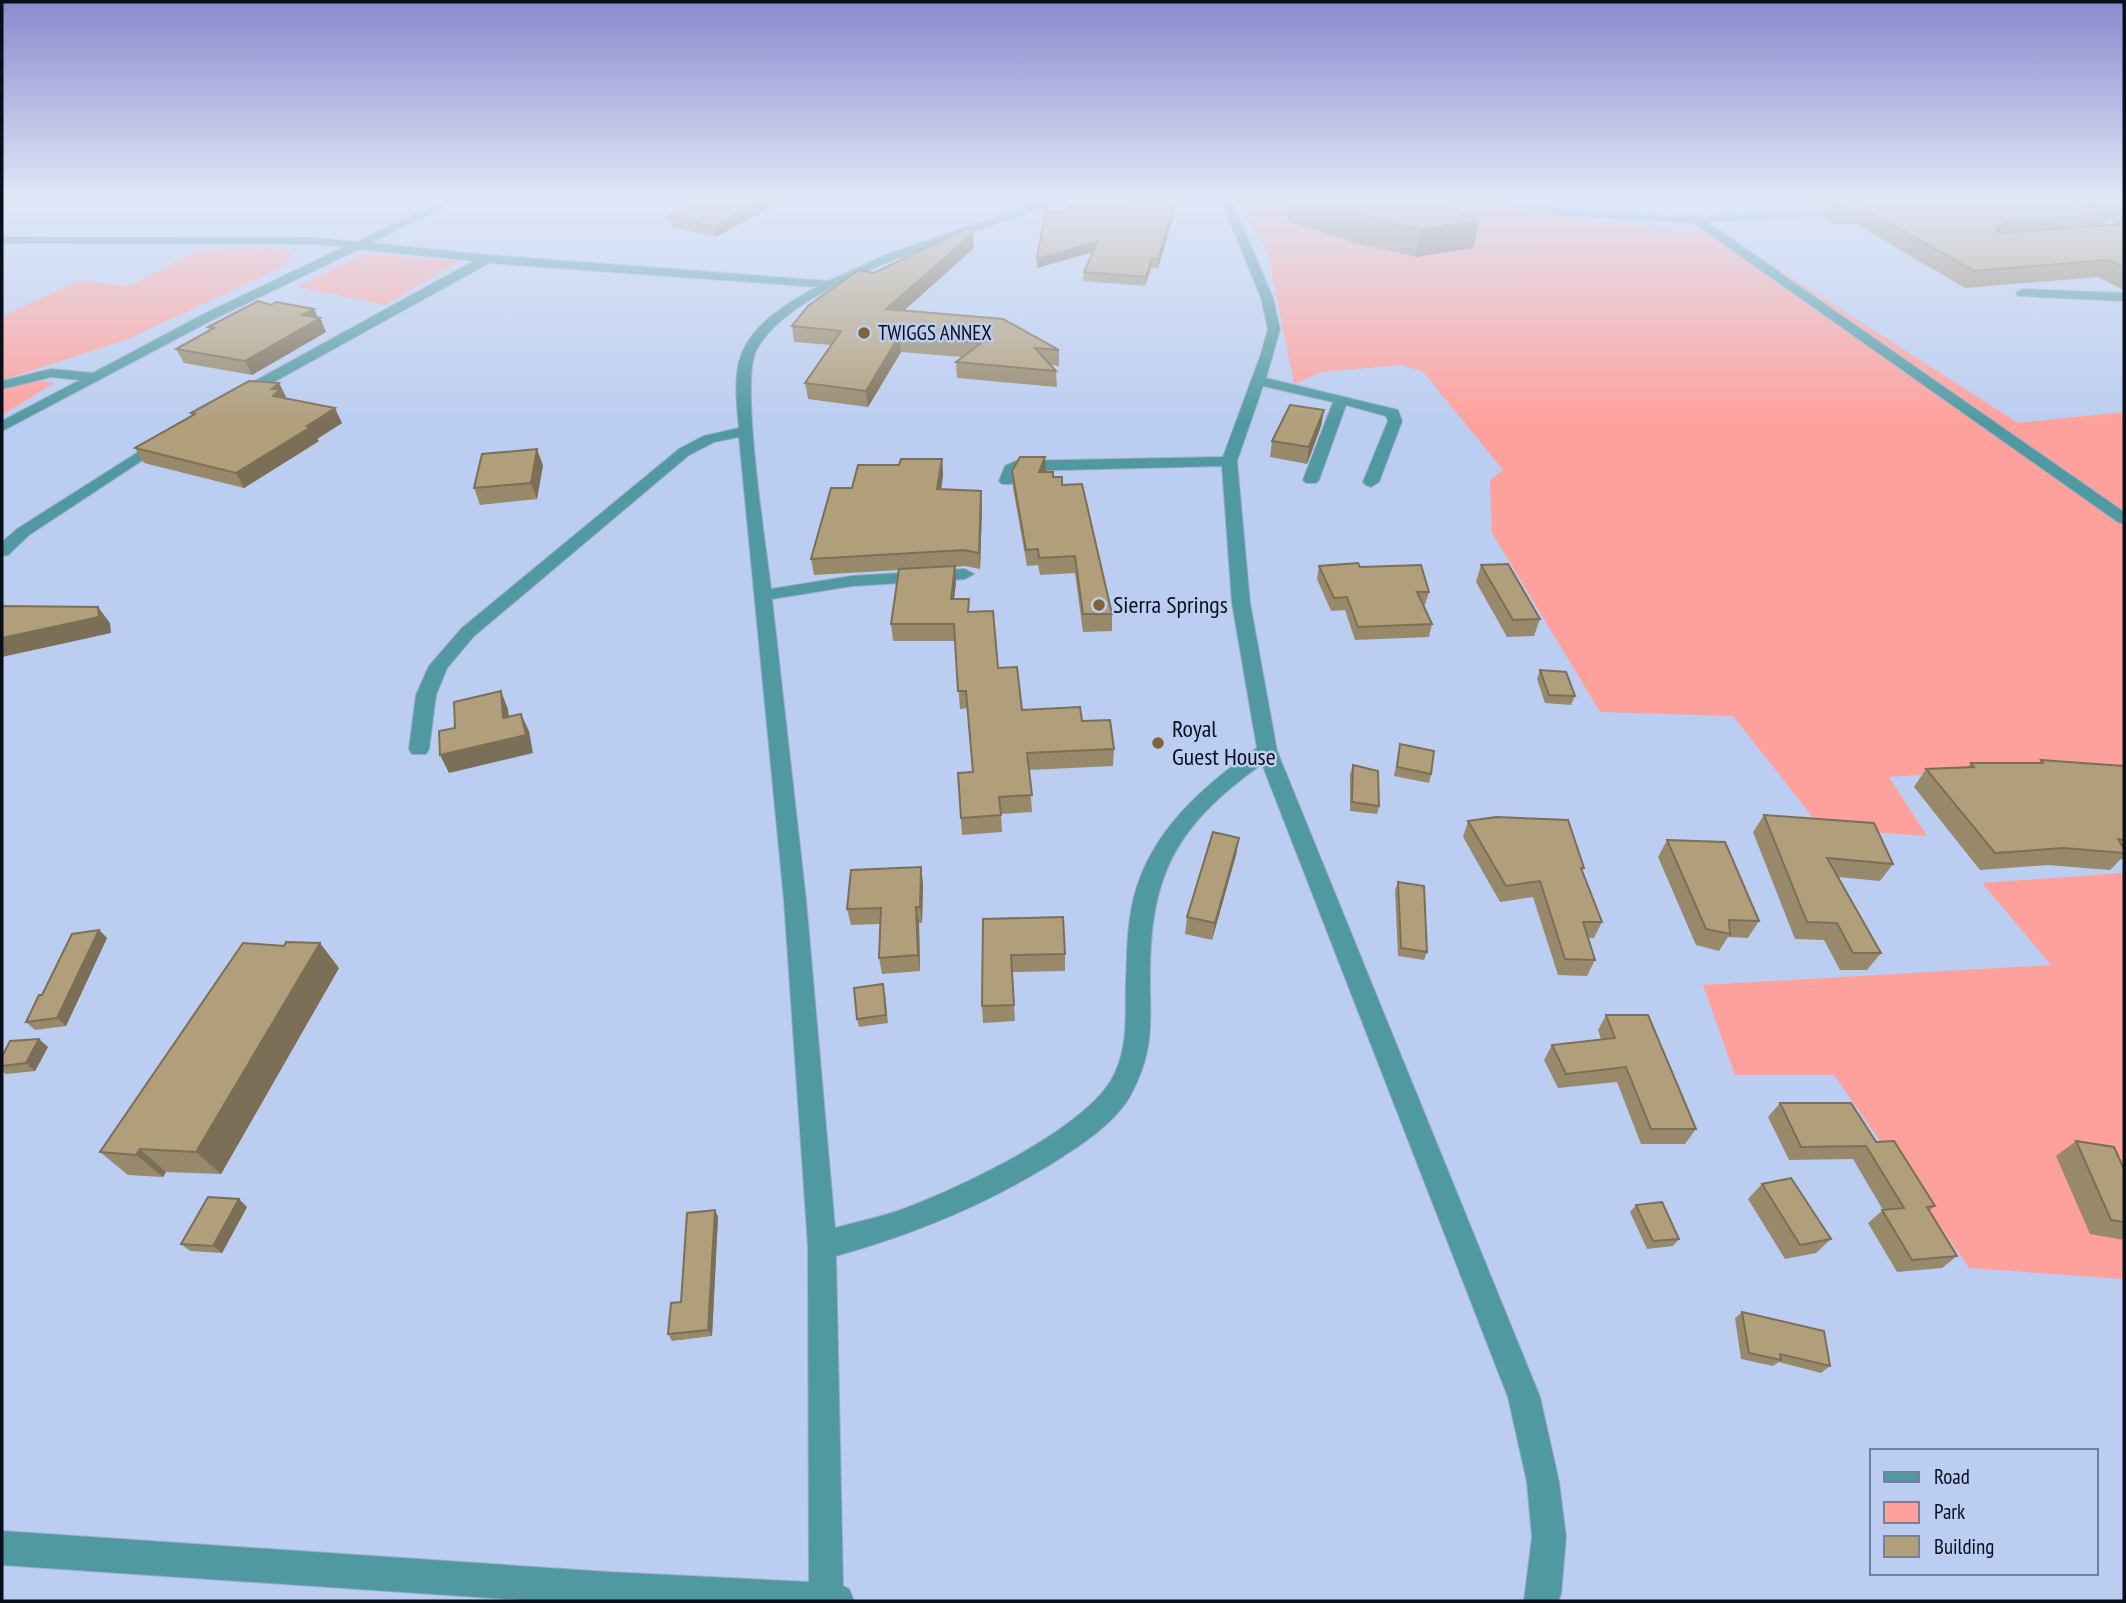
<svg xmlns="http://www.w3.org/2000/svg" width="2126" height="1603" viewBox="0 0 2126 1603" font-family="'PT Sans Narrow',sans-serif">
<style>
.green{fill:#fea19c}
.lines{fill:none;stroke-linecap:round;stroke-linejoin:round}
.minor-casing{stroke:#9babc9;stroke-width:2}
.minor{fill:#5199a0;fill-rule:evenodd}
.wall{fill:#98896b;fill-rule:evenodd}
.shaded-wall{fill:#7c6f57}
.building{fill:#b19f7c;stroke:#7c6f57;stroke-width:2}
.poi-dot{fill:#7d6535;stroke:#bbcdf0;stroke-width:2.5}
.labels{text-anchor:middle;stroke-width:5;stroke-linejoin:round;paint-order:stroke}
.far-poi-label{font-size:21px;fill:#090f1a;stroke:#bbcdf0;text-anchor:start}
.poi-label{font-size:24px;fill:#090f1a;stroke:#bbcdf0;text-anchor:start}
</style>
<rect width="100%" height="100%" fill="#bbcdf0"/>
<!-- green -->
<g class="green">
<path d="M1238,197H1454L1603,222L1721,232L2018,423L2124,412V780L2108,763L1889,777L1927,836L1822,829L1733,716L1600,712L1492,533L1490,480L1503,470L1423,372L1401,365L1322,372L1294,384L1268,254Z"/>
<path d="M273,248L290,250L291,259L280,268L126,340L2,380V316L80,280L128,286L200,250Z"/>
<path d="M362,254L460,261L385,305L298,287Z"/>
<path d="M34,380L54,383L2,415V389Z"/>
<path d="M2124,873V1279L1969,1268L1834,1075H1735L1703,985L2051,965L1982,883Z"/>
</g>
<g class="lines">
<defs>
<g id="minor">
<path d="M450,197H464L371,243L487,255L828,281L886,255L1025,207L972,197H999L1038,203L1055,197H1071C1061,205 1044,208 1032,212C1005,221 978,230 951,239C896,258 783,297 756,351C740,383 766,545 771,589L852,576L965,569L974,574L965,579L852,586L772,599L806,900L835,1228C860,1221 887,1216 911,1206C965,1185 1089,1127 1114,1075C1129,1044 1125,1014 1126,981C1127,954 1127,924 1134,897C1151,831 1203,786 1257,748L1232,603L1222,466L1019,471L1012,484H1002L999,481L1005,466L1016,461L1223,457L1261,354L1268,329L1261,298L1220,197H1230L1273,298L1280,329L1266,378L1398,410L1402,421L1379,482L1371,487L1366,485L1363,482L1388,421L1386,416L1346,405L1319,480L1316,483H1306L1303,480L1333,402L1263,386L1237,461L1250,603L1277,751L1540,1397L1559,1482L1566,1537L1561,1594L1558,1601H1524L1532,1537L1527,1482L1508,1397L1262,764C1174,827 1149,876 1150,983C1150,1015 1153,1041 1141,1072C1136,1085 1130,1099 1121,1109C1101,1133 1072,1151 1046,1167C980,1207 911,1235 836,1256L843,1586L849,1589L854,1601H535L2,1565V1531L608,1572L809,1582L808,1246L784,900L739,437L714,442L689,455L474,636L447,668L436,695L429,749L426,754H412L409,749L416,695L429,666L462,628L679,449L704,436L739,428C737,406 734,383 739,362C748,326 787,303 817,287L489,263L243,399H233V393L474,261L359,249L212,320L2,431V421L80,380L51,377L2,389V381L51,369L93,373L204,314L344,247L316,244L2,243V237L316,238L356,242Z"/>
<path d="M806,197H817L809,206H801L800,204Z"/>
<path d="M1472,197H1495L1558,209L1682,217L1859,209V213L1855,214L1707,222L2124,512V524L2118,522L1694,223L1558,215Z"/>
<path d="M2022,289L2124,293V301L2018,296L2016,293Z"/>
<path d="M162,437L169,441L167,444L29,535L8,555L2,556V542L17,529Z"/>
</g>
</defs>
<!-- minor casing -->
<use href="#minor" class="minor-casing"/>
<!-- minor -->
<use href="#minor" class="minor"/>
</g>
<!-- wall -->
<g class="wall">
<path d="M711,197H793L785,204L778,203L716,237L672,227L669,217Z"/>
<path d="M1290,197H1419L1479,220L1473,248L1416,257L1355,243L1287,221Z"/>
<path d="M1790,197H2124V290L2098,277L1965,288L1854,223L1836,225L1825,218L1831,206L1807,207ZM2108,220L2120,225L2105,226Z"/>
<path d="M1176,202L1175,211L1158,268H1151L1145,286L1083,281L1084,272L1092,252L1037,268V259L1066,212Z"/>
<path d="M974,248L903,311L1059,350V366L1052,365L1056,371L1057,387L957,378L956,362L962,357L901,352L868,407L808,399L805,383L831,345L794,342L792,326L874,273Z"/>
<path d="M271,305L314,309L318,318H320L326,332L252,375L184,363L176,349L210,331L208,327Z"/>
<path d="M279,383L286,397L285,398L342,423L317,439L319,441L244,488L144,463L135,448L192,415L191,413Z"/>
<path d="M1324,410L1321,426L1307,464L1270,457L1272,441Z"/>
<path d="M942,459L943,475L941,489L981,491L982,507L980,569L965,566L955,567L956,582L954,599H969V612L998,668L1022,710L1082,721L1114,749L1113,766L1029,770L1032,812L1001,814L1002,832L962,835L958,773L973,772L968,708L960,709L955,641H893L891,624L899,570L814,575L811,559L852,488L899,465Z"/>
<path d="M543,465L537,499L480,505L474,488Z"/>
<path d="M1012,471L1046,472L1053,477L1062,485L1112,614V631L1083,632L1075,573L1040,575L1038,565L1027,566L1013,488Z"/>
<path d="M1481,565L1540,619L1534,636L1507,637L1476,582Z"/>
<path d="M1319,566L1360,567L1429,592L1425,605H1424L1432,624L1429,637L1355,640L1345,610L1331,611L1317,579Z"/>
<path d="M1540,670L1575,696L1571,705L1545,703L1537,679Z"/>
<path d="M1400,744L1431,774L1429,783L1394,776Z"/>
<path d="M2041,760L2124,766V859H2121L2110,870L2048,865L1980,870L1914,787L1926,769L1968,767L1971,763H2039Z"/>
<path d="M1353,765L1379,806L1377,814L1350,811V774Z"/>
<path d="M1764,815L1893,864L1880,881L1838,877L1881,953L1867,970H1840L1824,940L1795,939L1753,832Z"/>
<path d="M1468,821L1584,868L1582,870L1602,922L1594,938H1588L1595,960L1587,976L1558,975L1533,897L1500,902L1463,837Z"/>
<path d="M1239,838L1236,855L1212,940L1185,934L1187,917Z"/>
<path d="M1667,840L1759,921L1748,938L1728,937L1719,951L1696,945L1658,857Z"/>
<path d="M921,867L923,884L922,923H919L920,971L882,974L879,958L881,924L851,925L847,909Z"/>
<path d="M1398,882L1427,952L1424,960L1398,956L1395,890Z"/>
<path d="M983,919L1065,954V971L1012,972L1015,1021L983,1023L982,1006Z"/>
<path d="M99,930L107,938L66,1026L35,1030L26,1022L42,995Z"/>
<path d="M284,946L339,968L221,1174L166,1172L163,1177L128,1175L100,1152Z"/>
<path d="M885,993L888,1023L859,1027L857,1019Z"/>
<path d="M1606,1015L1696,1129L1685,1144H1641L1617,1082L1558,1088L1544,1060L1552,1045L1601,1039L1598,1030Z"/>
<path d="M48,1047L35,1071L6,1074L2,1071V1057Z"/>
<path d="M1780,1103L1876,1142L1935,1206L1929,1211L1957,1256L1942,1268L1897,1272L1868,1223L1883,1210L1853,1159L1789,1160L1768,1117Z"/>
<path d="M2076,1141L2124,1169V1240L2090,1234L2056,1156Z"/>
<path d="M1762,1184L1831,1239L1816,1253L1785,1259L1748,1199Z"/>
<path d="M1636,1205L1679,1239L1673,1246L1647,1249L1630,1212Z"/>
<path d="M247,1207L222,1253L190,1251L181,1244Z"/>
<path d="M715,1210L718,1217L712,1336L672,1341L668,1334L681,1302Z"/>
<path d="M1742,1312L1830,1366L1821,1373L1779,1362L1773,1366L1741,1359L1735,1318Z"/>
</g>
<!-- shaded-wall -->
<g class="shaded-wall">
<path d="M2,197H11L2,204Z"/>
<path d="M769,197H777L778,203L716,237L714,227Z"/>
<path d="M784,197H793L785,204Z"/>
<path d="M1176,202L1175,211L1158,268V259Z"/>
<path d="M1479,220L1473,248L1416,257L1421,230Z"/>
<path d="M2004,223L1995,239V228Z"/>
<path d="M973,233L974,248L888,325L886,309Z"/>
<path d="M1097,242V251L1037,268V259Z"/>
<path d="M1152,259L1151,268L1145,286L1146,277Z"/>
<path d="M314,309L318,319L320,318L326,332L252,375L245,361L302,315Z"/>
<path d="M899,336L901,352L868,407L866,391Z"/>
<path d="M279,383L286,397L285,398L273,396L272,389Z"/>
<path d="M335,408L342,423L317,439L319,441L244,488L236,473Z"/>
<path d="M1324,410L1321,426L1307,464L1309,447Z"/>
<path d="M537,449L543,465L537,499L531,483Z"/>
<path d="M1045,457L1046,473L1039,472Z"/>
<path d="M942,459L943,475L939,505L937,489Z"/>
<path d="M981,491L982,507L980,569L979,553Z"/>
<path d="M955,566L956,582L952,616L951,599Z"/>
<path d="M98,607L110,623L111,633L2,657V638Z"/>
<path d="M501,691L508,709L511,735L503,718Z"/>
<path d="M521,714L529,731L533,753L449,773L440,755Z"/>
<path d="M1239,838L1236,855L1212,940L1215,923Z"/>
<path d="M921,867L923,884L922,923L920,907Z"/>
<path d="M916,907L919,923L920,971L918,955Z"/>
<path d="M99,930L107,938L66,1026L57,1018Z"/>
<path d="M320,943L339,968L221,1174L196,1152Z"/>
<path d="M39,1039L48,1047L35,1071L26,1063Z"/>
<path d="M140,1149L166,1172L163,1177L136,1155Z"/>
<path d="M239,1199L247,1207L222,1253L213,1246Z"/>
<path d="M715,1210L718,1217L712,1336L708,1330Z"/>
</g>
<!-- building -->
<g class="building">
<path d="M711,197H769L714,227L669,217Z"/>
<path d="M1299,197H1419L1479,220L1421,230L1360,216Z"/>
<path d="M1907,197H2064L2112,214L2004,223L1995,228L1998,233L2124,224V268L2109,260L1974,271L1861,207L1843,209L1832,202Z"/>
<path d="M2100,197H2124V207Z"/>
<path d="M1077,198L1176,202L1158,259H1152L1146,277L1084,272L1097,242L1037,259L1045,211L1066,212Z"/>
<path d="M969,227L973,233L886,309L1003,319L1059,350L1035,348L1056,371L956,362L981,343L899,336L866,391L805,383L841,331L792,326L808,306L854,273L860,270L874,273Z"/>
<path d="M258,301L271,305L276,302L314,309L302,315L320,318L245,361L176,349L214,328L208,327Z"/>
<path d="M249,381L279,383L272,389H280L273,396L335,408L307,426L311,427L236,473L135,448L195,414L191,413Z"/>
<path d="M1290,405L1324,410L1309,447L1272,441Z"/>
<path d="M537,449L531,483L474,488L482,454Z"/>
<path d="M1020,457H1045L1039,472H1053V477H1062V485L1082,484L1112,614H1083L1075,556L1039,558L1038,549L1026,550L1012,471Z"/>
<path d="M901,459H942L937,489L981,491L979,553L964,550L811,559L831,488H852L858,465H899Z"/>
<path d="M1358,563L1360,567L1421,565L1429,592H1417L1432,624L1358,627L1347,597L1334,598L1319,566Z"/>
<path d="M1508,564L1540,619L1513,620L1481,565Z"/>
<path d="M955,566L951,599H969L968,612L993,611L998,668L1017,667L1022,710L1080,707L1082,721L1110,720L1114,749L1027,753L1032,795L999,797L1001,815L961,818L958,773L973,772L966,691H958L954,624H891L899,569Z"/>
<path d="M4,606L98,607L99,617L2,638V608Z"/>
<path d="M1540,670L1566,672L1575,696L1549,695Z"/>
<path d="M501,691L503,718L521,714L526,735L440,755L439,731L455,728L454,702Z"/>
<path d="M1400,744L1434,751L1431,774L1397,767Z"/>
<path d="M2041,760L2124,766V840L2118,839L2124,849V853L2063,848L1995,853L1926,769L1974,767L1971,763H2043Z"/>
<path d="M1353,765L1378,771L1379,806L1352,802Z"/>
<path d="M1764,815L1874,823L1893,864L1827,858L1881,953H1853L1837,923L1807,922Z"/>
<path d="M1496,817L1568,820L1584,868H1581L1602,922H1583L1595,960L1565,959L1540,881L1506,886L1468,821Z"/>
<path d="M1213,832L1239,838L1215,923L1187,917Z"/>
<path d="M1667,840L1725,842L1759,921L1729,920L1730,934L1706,929Z"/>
<path d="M921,867L920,907H916L918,955L879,958L881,908L847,909L851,870Z"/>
<path d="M1398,882L1424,886L1427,952L1401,948Z"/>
<path d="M1063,917L1065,954L1011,955L1014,1005L982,1006L983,919Z"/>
<path d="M99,930L57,1018L26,1022L39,995H42L72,934Z"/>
<path d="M286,942L320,943L196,1152L140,1149L136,1155L100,1152L243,943L284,946Z"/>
<path d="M883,984L886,1015L857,1019L854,988Z"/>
<path d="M1606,1015H1648L1696,1129H1651L1626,1067L1566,1074L1552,1045L1615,1038Z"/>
<path d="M39,1039L26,1063L2,1066V1057L10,1041Z"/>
<path d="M1780,1103H1851L1876,1142L1894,1141L1935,1206L1927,1207L1957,1256L1912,1260L1882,1210L1904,1208L1866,1146L1801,1147Z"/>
<path d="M2076,1141L2114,1147L2124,1169V1222L2111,1220Z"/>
<path d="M1791,1178L1831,1239L1800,1245L1762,1184Z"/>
<path d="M208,1197L239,1199L213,1246L181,1244Z"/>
<path d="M1662,1202L1679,1239L1653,1241L1636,1205Z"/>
<path d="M715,1210L708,1330L668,1334L671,1303L681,1302L687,1213Z"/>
<path d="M1742,1312L1824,1331L1830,1366L1780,1354L1781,1360L1749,1353Z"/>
</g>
<!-- sky -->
<linearGradient id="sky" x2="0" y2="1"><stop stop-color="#898ace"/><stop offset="0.47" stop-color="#e0e8f8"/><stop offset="1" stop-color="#e0e8f8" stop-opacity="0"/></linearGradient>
<rect width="2126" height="422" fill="url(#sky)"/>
<!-- markers -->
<g class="poi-dot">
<circle cx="864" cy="333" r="7"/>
<circle cx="1099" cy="605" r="7"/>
<circle cx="1158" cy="743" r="7"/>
</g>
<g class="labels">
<!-- far-poi labels -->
<g class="far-poi-label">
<text x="878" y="340">TWIGGS ANNEX</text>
</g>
<!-- poi labels -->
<g class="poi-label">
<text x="1113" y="613">Sierra Springs</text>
<text x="1172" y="737">Royal<tspan x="1172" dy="28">Guest House</tspan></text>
</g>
</g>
<!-- border -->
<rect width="2126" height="1603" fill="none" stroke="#090f1a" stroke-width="7"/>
<!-- legend -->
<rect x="1870" y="1449" width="228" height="126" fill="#bbcdf0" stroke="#74819a" stroke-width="2"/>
<rect x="1884" y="1472" width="35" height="10" fill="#5199a0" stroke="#74819a" stroke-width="2"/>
<text x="1934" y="1484" font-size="21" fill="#090f1a">Road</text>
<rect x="1884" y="1502" width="35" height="21" fill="#fea19c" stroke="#74819a" stroke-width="2"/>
<text x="1934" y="1519" font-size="21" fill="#090f1a">Park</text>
<rect x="1884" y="1536" width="35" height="21" fill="#b19f7c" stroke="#74819a" stroke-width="2"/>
<text x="1934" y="1554" font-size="21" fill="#090f1a">Building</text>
</svg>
